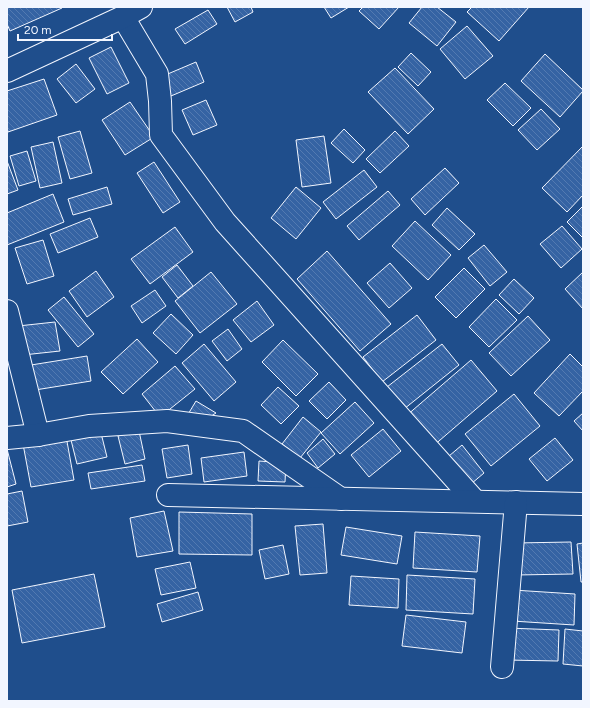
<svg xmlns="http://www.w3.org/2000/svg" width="590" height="708" viewBox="0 0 590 708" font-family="Figtree,sans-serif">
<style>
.building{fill:url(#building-back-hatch);stroke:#f2f6ff}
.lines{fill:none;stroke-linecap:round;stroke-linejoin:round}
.minor-casing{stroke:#f2f6ff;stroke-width:24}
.secondary-casing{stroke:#f2f6ff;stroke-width:24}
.minor{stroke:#1f4e8c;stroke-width:22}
.secondary{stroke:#1f4e8c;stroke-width:22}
</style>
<defs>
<pattern id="building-back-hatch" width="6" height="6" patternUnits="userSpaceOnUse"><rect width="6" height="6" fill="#3563a3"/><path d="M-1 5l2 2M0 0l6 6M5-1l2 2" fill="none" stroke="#537ab1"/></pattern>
</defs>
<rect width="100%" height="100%" fill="#1f4e8c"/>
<!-- building -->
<g class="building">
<path d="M7,7H62V8L10,31L7,24Z"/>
<path d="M227,7H251L253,12L235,22Z"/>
<path d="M324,7H349L331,18Z"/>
<path d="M363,7H399L379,29L359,11Z"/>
<path d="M422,7H437L456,22L437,46L409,23Z"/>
<path d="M472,7H529L499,41L467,12Z"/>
<path d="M208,10L217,24L185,44L175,29Z"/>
<path d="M467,26L493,56L465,79L440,49Z"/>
<path d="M111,47L129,83L107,94L89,58Z"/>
<path d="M411,53L431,72L418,86L398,67Z"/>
<path d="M545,54L583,90V91L560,117L521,81Z"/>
<path d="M196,62L204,82L171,96L163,76Z"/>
<path d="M76,64L95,89L76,103L57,79Z"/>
<path d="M395,68L434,109L408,134L368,92Z"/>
<path d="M44,79L57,115L8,132L7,127V91Z"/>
<path d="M505,83L531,108L513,126L487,100Z"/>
<path d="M206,100L217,125L193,135L182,110Z"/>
<path d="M130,102L154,137L125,155L102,120Z"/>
<path d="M541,109L560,129L537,150L518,130Z"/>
<path d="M344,129L365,150L353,163L331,143Z"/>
<path d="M80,131L92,173L70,179L58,137Z"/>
<path d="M395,131L409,146L380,173L366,159Z"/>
<path d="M324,136L331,183L302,187L296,140Z"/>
<path d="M53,142L62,183L40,188L31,147Z"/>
<path d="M583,146V195L567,212L542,188Z"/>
<path d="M27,151L36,181L19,186L10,156Z"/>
<path d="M7,161L18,190L7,194Z"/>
<path d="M154,162L180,202L163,213L137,173Z"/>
<path d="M445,168L459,183L425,215L411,199Z"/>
<path d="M364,170L377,187L336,219L323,202Z"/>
<path d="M107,187L112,204L73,215L68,199Z"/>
<path d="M296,187L321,208L296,239L271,218Z"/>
<path d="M388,191L400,205L359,240L347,226Z"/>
<path d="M53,194L64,222L7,245V213Z"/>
<path d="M583,206V238L567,222Z"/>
<path d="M447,208L475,234L459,250L432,225Z"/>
<path d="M90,218L98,237L58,253L50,234Z"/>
<path d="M415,221L451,255L428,280L392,246Z"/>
<path d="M562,226L582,249L561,268L540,244Z"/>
<path d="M175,227L193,252L150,284L131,259Z"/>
<path d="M43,240L54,276L27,284L15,248Z"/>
<path d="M484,245L507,272L490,286L468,258Z"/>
<path d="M327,251L391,324L360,351L297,279Z"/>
<path d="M390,263L412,288L389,308L367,283Z"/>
<path d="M177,265L193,286L178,298L162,277Z"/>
<path d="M464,268L485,289L456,318L435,297Z"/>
<path d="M96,271L114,297L87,317L69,291Z"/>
<path d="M211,272L237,304L200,333L175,301Z"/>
<path d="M583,272V309L565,289Z"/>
<path d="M514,279L534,298L519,314L499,295Z"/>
<path d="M155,290L166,306L142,323L131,306Z"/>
<path d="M64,297L94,334L78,347L48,310Z"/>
<path d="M496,299L517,320L489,347L469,327Z"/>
<path d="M257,301L274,325L251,342L233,320Z"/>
<path d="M171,314L193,335L176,354L153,333Z"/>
<path d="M417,315L436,340L382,382L363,357Z"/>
<path d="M528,316L550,340L511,376L489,353Z"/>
<path d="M55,322L60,351L23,355L18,326Z"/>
<path d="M228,329L242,349L227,361L212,341Z"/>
<path d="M137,339L158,362L123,394L101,372Z"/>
<path d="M283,340L318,374L296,396L262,362Z"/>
<path d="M204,344L236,382L214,401L182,363Z"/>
<path d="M442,344L459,365L404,409L387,387Z"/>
<path d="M570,354L583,367V391L559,416L534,393Z"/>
<path d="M87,356L91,381L35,390L31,365Z"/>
<path d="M471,360L497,391L432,447L406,416Z"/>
<path d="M175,366L195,389L160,417L142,394Z"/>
<path d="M329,382L346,400L327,419L309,401Z"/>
<path d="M278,387L299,406L281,424L261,405Z"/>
<path d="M514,394L540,426L491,466L465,434Z"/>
<path d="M196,401L216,413L202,422L187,416Z"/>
<path d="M355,402L374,423L340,454L321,433Z"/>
<path d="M583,413V431L574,421Z"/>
<path d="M303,417L321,432L300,458L282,444Z"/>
<path d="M100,429L107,457L77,464L70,436Z"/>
<path d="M383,429L401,451L369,477L351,455Z"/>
<path d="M139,431L145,459L125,464L118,436Z"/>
<path d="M66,436L74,480L31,487L23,444Z"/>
<path d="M555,438L573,460L547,481L529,459Z"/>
<path d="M323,439L335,454L318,468L307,453Z"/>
<path d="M188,445L192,474L167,478L162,449Z"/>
<path d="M462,445L484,473L471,484L449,456Z"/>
<path d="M7,449L16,484L7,487Z"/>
<path d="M244,452L247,476L204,482L201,458Z"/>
<path d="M259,461L286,463L285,482L258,481Z"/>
<path d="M142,465L145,481L91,489L88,473Z"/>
<path d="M22,491L28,522L7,526V494Z"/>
<path d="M164,511L173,551L137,557L130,518Z"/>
<path d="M179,512L252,514V555L179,554Z"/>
<path d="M323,524L327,573L300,575L295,526Z"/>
<path d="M346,527L402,536L397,564L341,555Z"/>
<path d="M415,532L480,536L477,572L413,568Z"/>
<path d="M571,542L573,574L516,575L515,543Z"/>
<path d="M583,543V582H581L577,544Z"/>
<path d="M283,545L289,574L265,579L259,550Z"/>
<path d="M190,562L196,588L161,595L155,569Z"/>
<path d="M94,574L105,627L22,643L12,590Z"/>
<path d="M407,575L475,579L473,614L406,610Z"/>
<path d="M351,576L399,579L398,608L349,605Z"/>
<path d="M513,590L575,594L574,625L512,621Z"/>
<path d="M198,592L203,610L162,622L157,604Z"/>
<path d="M406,615L466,622L462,653L402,646Z"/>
<path d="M507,628L559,630L558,661L506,660Z"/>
<path d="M565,629L583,631V666L563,664Z"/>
</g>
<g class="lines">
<defs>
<g id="minor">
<path d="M123,17L157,74L160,101L161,135L225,222L475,501"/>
<path d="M7,311L38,435"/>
<path d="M7,438L38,435L89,426L167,421L243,431L341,499"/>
<path d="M168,495L583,504"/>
<path d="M502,667L516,502"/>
</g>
<path id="secondary" d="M7,71L123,17L141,7"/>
</defs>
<!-- minor casing -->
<use href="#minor" class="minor-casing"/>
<!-- secondary casing -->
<use href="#secondary" class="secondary-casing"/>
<!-- minor -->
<use href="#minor" class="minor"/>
<!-- secondary -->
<use href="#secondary" class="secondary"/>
</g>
<!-- border -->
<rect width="590" height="708" fill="none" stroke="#f2f6ff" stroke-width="16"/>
<!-- scale -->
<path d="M18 34v6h94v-6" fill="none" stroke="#f2f6ff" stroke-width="2"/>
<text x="24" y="34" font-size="12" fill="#f2f6ff" stroke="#1f4e8c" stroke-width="3" paint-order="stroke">20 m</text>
</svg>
